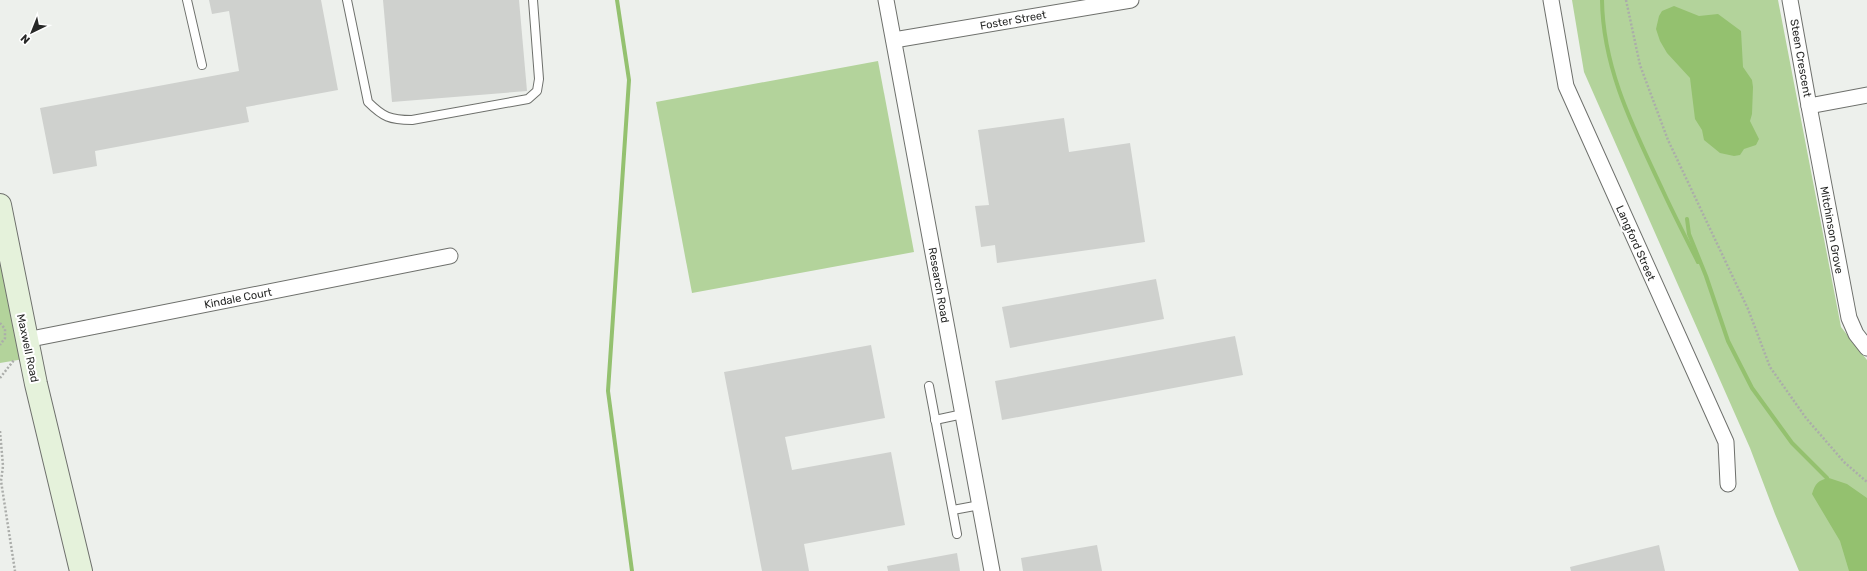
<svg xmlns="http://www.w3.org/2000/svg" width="1867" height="571" viewBox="0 0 1867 571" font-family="Rubik,sans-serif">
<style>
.green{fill:#b3d39b}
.water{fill:#94c16f}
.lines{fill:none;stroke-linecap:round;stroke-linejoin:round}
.stream{stroke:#94c16f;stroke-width:4}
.building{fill:#cfd1ce}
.lane-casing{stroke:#6e706c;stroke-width:10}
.street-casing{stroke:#6e706c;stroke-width:17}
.secondary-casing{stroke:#6e706c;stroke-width:24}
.path{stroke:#abadaa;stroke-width:2.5;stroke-dasharray:2 2;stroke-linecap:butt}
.lane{stroke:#fff;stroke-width:8}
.street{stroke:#fff;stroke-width:15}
.secondary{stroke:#e5f2db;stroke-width:22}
.labels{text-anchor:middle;stroke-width:4;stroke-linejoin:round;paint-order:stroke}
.street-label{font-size:11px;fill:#272827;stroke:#fff}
</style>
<rect width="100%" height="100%" fill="#edf0ec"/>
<!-- green -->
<g class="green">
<path d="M1572,0H1778L1841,327L1867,360V571H1799L1775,514L1750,448L1584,72Z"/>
<path d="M878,61L914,252L692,293L656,102Z"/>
<path d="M0,203L30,358L0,363Z"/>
</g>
<!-- water -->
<g class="water">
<path d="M1674,6L1699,16L1718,14L1741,31L1743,67L1752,80L1753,87L1752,114L1750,121L1759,139L1756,145L1744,149L1740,155L1734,156L1720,153L1704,140L1702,130L1695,119L1690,78L1667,53L1660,41L1656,29L1659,16L1662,11Z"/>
<path d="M1829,478L1847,484L1867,498V571H1849L1840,541L1812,494C1815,484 1818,480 1829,478Z"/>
</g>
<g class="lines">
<!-- stream -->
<g class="stream">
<path d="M617,0L629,80L608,391L632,571"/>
<path d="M1602,0C1603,70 1634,129 1663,191C1674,215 1686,238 1698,262"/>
<path d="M1687,219L1689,234L1706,276L1728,341L1752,388L1792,443L1827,478"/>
</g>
</g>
<!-- building -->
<g class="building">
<path d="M209,0H321L338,90L246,107L249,122L95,151L97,166L53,174L40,108L239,71L229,11L212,14Z"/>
<path d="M383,0H519L527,91L392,102Z"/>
<path d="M1064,118L1069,152L1130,143L1145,242L997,263L995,245L981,247L975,206L989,205L978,130Z"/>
<path d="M1156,279L1164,319L1010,348L1002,307Z"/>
<path d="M1235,336L1243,375L1002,420L995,381Z"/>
<path d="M871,345L885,418L785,437L792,470L891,452L905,525L804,544L809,571H762L724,372Z"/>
<path d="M1097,545L1102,571H1023L1021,558Z"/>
<path d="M1659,545L1665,571H1571L1570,567Z"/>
<path d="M957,553L960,571H888L887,566Z"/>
</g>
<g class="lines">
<defs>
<g id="lane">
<path d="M187,0L202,65"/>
<path d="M347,0L368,102C383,117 390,120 412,120L528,99L537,91L539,79L533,0"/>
<path d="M929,386L957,534"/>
<path d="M935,420L963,414"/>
<path d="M953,510L980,505"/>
</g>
<g id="street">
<path d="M886,0L992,571"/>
<path d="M1551,0L1566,86L1726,442L1728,484"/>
<path d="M1790,0L1809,106L1867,95"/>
<path d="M894,40L1131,0"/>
<path d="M1809,106L1849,318L1856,334L1867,348"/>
<path d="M26,340L450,256"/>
</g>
<path id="secondary" d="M0,205L36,384L81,571"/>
</defs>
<!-- lane casing -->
<use href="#lane" class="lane-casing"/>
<!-- street casing -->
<use href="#street" class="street-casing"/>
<!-- secondary casing -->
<use href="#secondary" class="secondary-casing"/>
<!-- path -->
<g class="path">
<path d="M1626,0L1640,65L1668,140L1748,309L1770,367L1806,418L1844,462L1867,482"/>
<path d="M0,323L5,329V338L0,345"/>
<path d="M0,378L14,360"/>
<path d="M0,431L3,466L1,481L15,571"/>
</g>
<!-- lane -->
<use href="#lane" class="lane"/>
<!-- street -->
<use href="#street" class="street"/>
<!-- secondary -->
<use href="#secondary" class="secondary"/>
</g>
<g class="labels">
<!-- street labels -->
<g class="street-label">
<text transform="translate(1013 20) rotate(-10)" y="4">Foster Street</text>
<text transform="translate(1801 58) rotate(80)" y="4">Steen Crescent</text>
<text transform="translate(1832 230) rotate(80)" y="4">Mitchinson Grove</text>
<text transform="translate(1636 243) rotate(66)" y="4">Langford Street</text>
<text transform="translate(939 285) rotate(80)" y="4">Research Road</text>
<text transform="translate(238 298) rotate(-11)" y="4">Kindale Court</text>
<text transform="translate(28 348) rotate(78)" y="4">Maxwell Road</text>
</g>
</g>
<!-- north arrow -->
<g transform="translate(32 32) rotate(223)" stroke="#ffffff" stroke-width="3" paint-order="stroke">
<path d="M0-3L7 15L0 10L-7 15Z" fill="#272827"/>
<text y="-6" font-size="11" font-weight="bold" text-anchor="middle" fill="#272827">N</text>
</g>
</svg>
